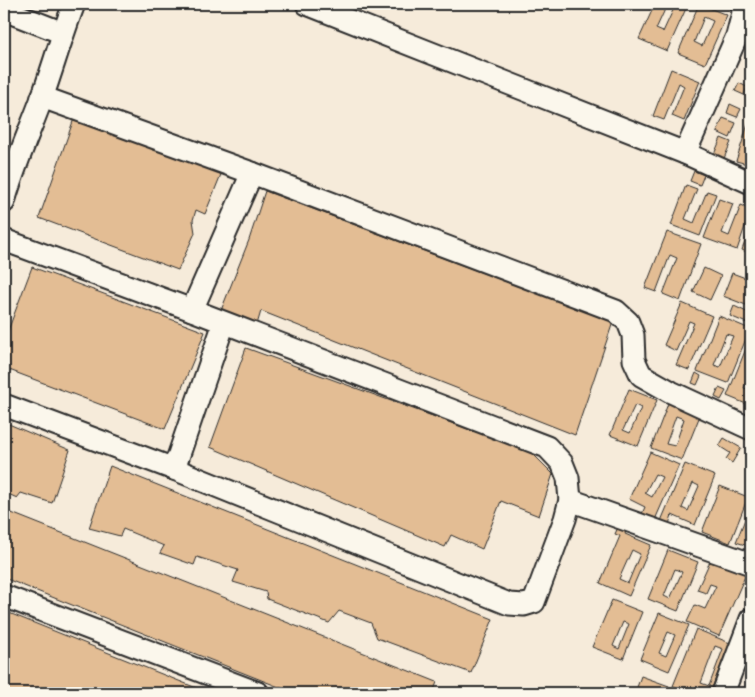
<svg xmlns="http://www.w3.org/2000/svg" width="755" height="697" viewBox="0 0 755 697" font-family="Pangolin,sans-serif">
<style>
.building{fill:#e3bd94;stroke:#2b2b2b;fill-rule:evenodd}
.lines{fill:none;stroke-linecap:round;stroke-linejoin:round}
.street-casing{stroke:#2b2b2b;stroke-width:25}
.street{stroke:#fbf7ec;stroke-width:21}
</style>
<rect width="100%" height="100%" fill="#f6ebda"/>
<filter id="ink" filterUnits="userSpaceOnUse"><feTurbulence type="fractalNoise" baseFrequency=".02" numOctaves="2"/><feDisplacementMap in="SourceGraphic" scale="10" xChannelSelector="R" yChannelSelector="G"/><feConvolveMatrix kernelMatrix="1 2 1 2 8 2 1 2 1" color-interpolation-filters="sRGB"/></filter>
<g filter="url(#ink)">
<!-- building -->
<g class="building">
<path d="M655,4H688L667,51L639,39ZM667,5L674,8L663,32L656,29Z"/>
<path d="M699,4L727,15L705,64L678,53ZM704,17L713,21L702,46L694,42Z"/>
<path d="M671,69L700,81L684,121L672,116L684,86L679,83L664,120L653,116Z"/>
<path d="M739,83L747,87L744,95L735,91Z"/>
<path d="M730,104L741,109L737,117L727,113Z"/>
<path d="M77,110L224,167L205,214L196,210L193,220L195,233L178,270L39,218Z"/>
<path d="M751,115V149L750,153L751,154V165L736,161Z"/>
<path d="M723,118L736,123L730,138L717,132Z"/>
<path d="M721,138L731,142L722,163L712,159Z"/>
<path d="M694,171L704,175L700,185L690,181Z"/>
<path d="M686,185L697,189L685,219L694,223L707,191L716,194L700,236L671,225Z"/>
<path d="M265,191L613,322L575,435L261,311L256,328L220,313L249,240Z"/>
<path d="M719,199L733,204L722,233L729,236L741,205L751,209L737,250L704,238Z"/>
<path d="M751,225V254L742,250Z"/>
<path d="M667,232L701,244L680,301L663,294L677,258L670,255L656,292L645,288Z"/>
<path d="M32,267L205,332L165,429L4,368V341Z"/>
<path d="M704,268L721,276L710,300L693,292Z"/>
<path d="M732,273L751,280V307L723,296Z"/>
<path d="M682,303L712,316L689,370L676,365L694,323L689,321L676,351L664,345Z"/>
<path d="M734,306L751,314L749,324L730,316Z"/>
<path d="M719,316L750,329L728,383L697,371ZM726,334L733,336L720,367L714,365Z"/>
<path d="M751,336V372L744,388L751,391V406L727,396Z"/>
<path d="M246,348L531,452L553,474L539,516L501,501L482,549L451,535L445,547L210,447Z"/>
<path d="M696,373L701,376L697,385L692,383Z"/>
<path d="M719,388L726,391L721,400L715,397Z"/>
<path d="M629,389L657,400L638,446L610,435ZM635,405L641,408L630,433L623,430Z"/>
<path d="M669,401L701,413L682,460L651,448ZM676,416L684,419L675,446L666,444Z"/>
<path d="M4,422L70,450L52,503L21,493L17,498L4,492Z"/>
<path d="M724,438L741,448L732,463L726,459L730,453L719,446Z"/>
<path d="M650,452L679,465L654,522L641,516L645,507L629,499ZM655,474L662,477L652,497L645,493Z"/>
<path d="M685,464L715,476L695,525L672,515L669,524L661,521ZM693,483L699,486L688,511L682,508Z"/>
<path d="M110,466L493,619L471,673L377,638L371,623L339,611L329,623L267,599L266,592L233,582L238,570L197,557L194,565L160,553L164,546L123,529L120,536L89,528Z"/>
<path d="M720,486L748,497L730,543L702,532Z"/>
<path d="M751,504V531L749,537L751,538V547L736,542Z"/>
<path d="M4,510L437,682L433,693H294L4,578Z"/>
<path d="M619,525L627,528L625,534L651,545L629,596L600,583L620,536L615,534ZM632,550L640,554L628,583L619,579Z"/>
<path d="M668,550L698,562L678,611L648,599ZM675,569L682,572L670,599L664,596Z"/>
<path d="M711,559L746,574L719,636L687,622L695,605L705,609L716,586L710,584L706,593L697,590Z"/>
<path d="M612,600L642,612L623,659L592,647ZM623,622L629,624L619,649L613,646Z"/>
<path d="M4,611L209,693H4Z"/>
<path d="M659,613L689,625L669,671L640,659ZM668,632L675,635L666,656L659,653Z"/>
<path d="M696,629L730,643L710,693H691L673,686ZM715,646L723,649L709,686L701,683Z"/>
<path d="M641,676L669,686L667,693H635Z"/>
</g>
<g class="lines">
<defs>
<g id="street">
<path d="M307,4L685,153L751,183"/>
<path d="M4,10L63,33"/>
<path d="M42,97L252,173L616,311L628,322L633,335L634,360L641,375L671,392L751,429"/>
<path d="M685,153L737,36L743,13L742,4"/>
<path d="M4,202C14,166 29,133 42,98C53,67 62,35 74,4"/>
<path d="M4,240L192,310L547,447L562,463L568,478L570,500L565,519L534,602L524,605L509,604L174,469L4,405"/>
<path d="M192,310L252,173"/>
<path d="M174,469L224,323"/>
<path d="M570,500L751,564"/>
<path d="M4,596L258,693"/>
<path d="M723,693L751,619"/>
</g>
</defs>
<!-- street casing -->
<use href="#street" class="street-casing"/>
<!-- street -->
<use href="#street" class="street"/>
</g>
</g>
<!-- margin -->
<rect width="755" height="697" fill="none" stroke="#fbf7ec" stroke-width="20"/>
<rect x="10" y="10" width="735" height="677" fill="none" stroke="#2b2b2b" stroke-width="2" filter="url(#ink)"/>
</svg>
